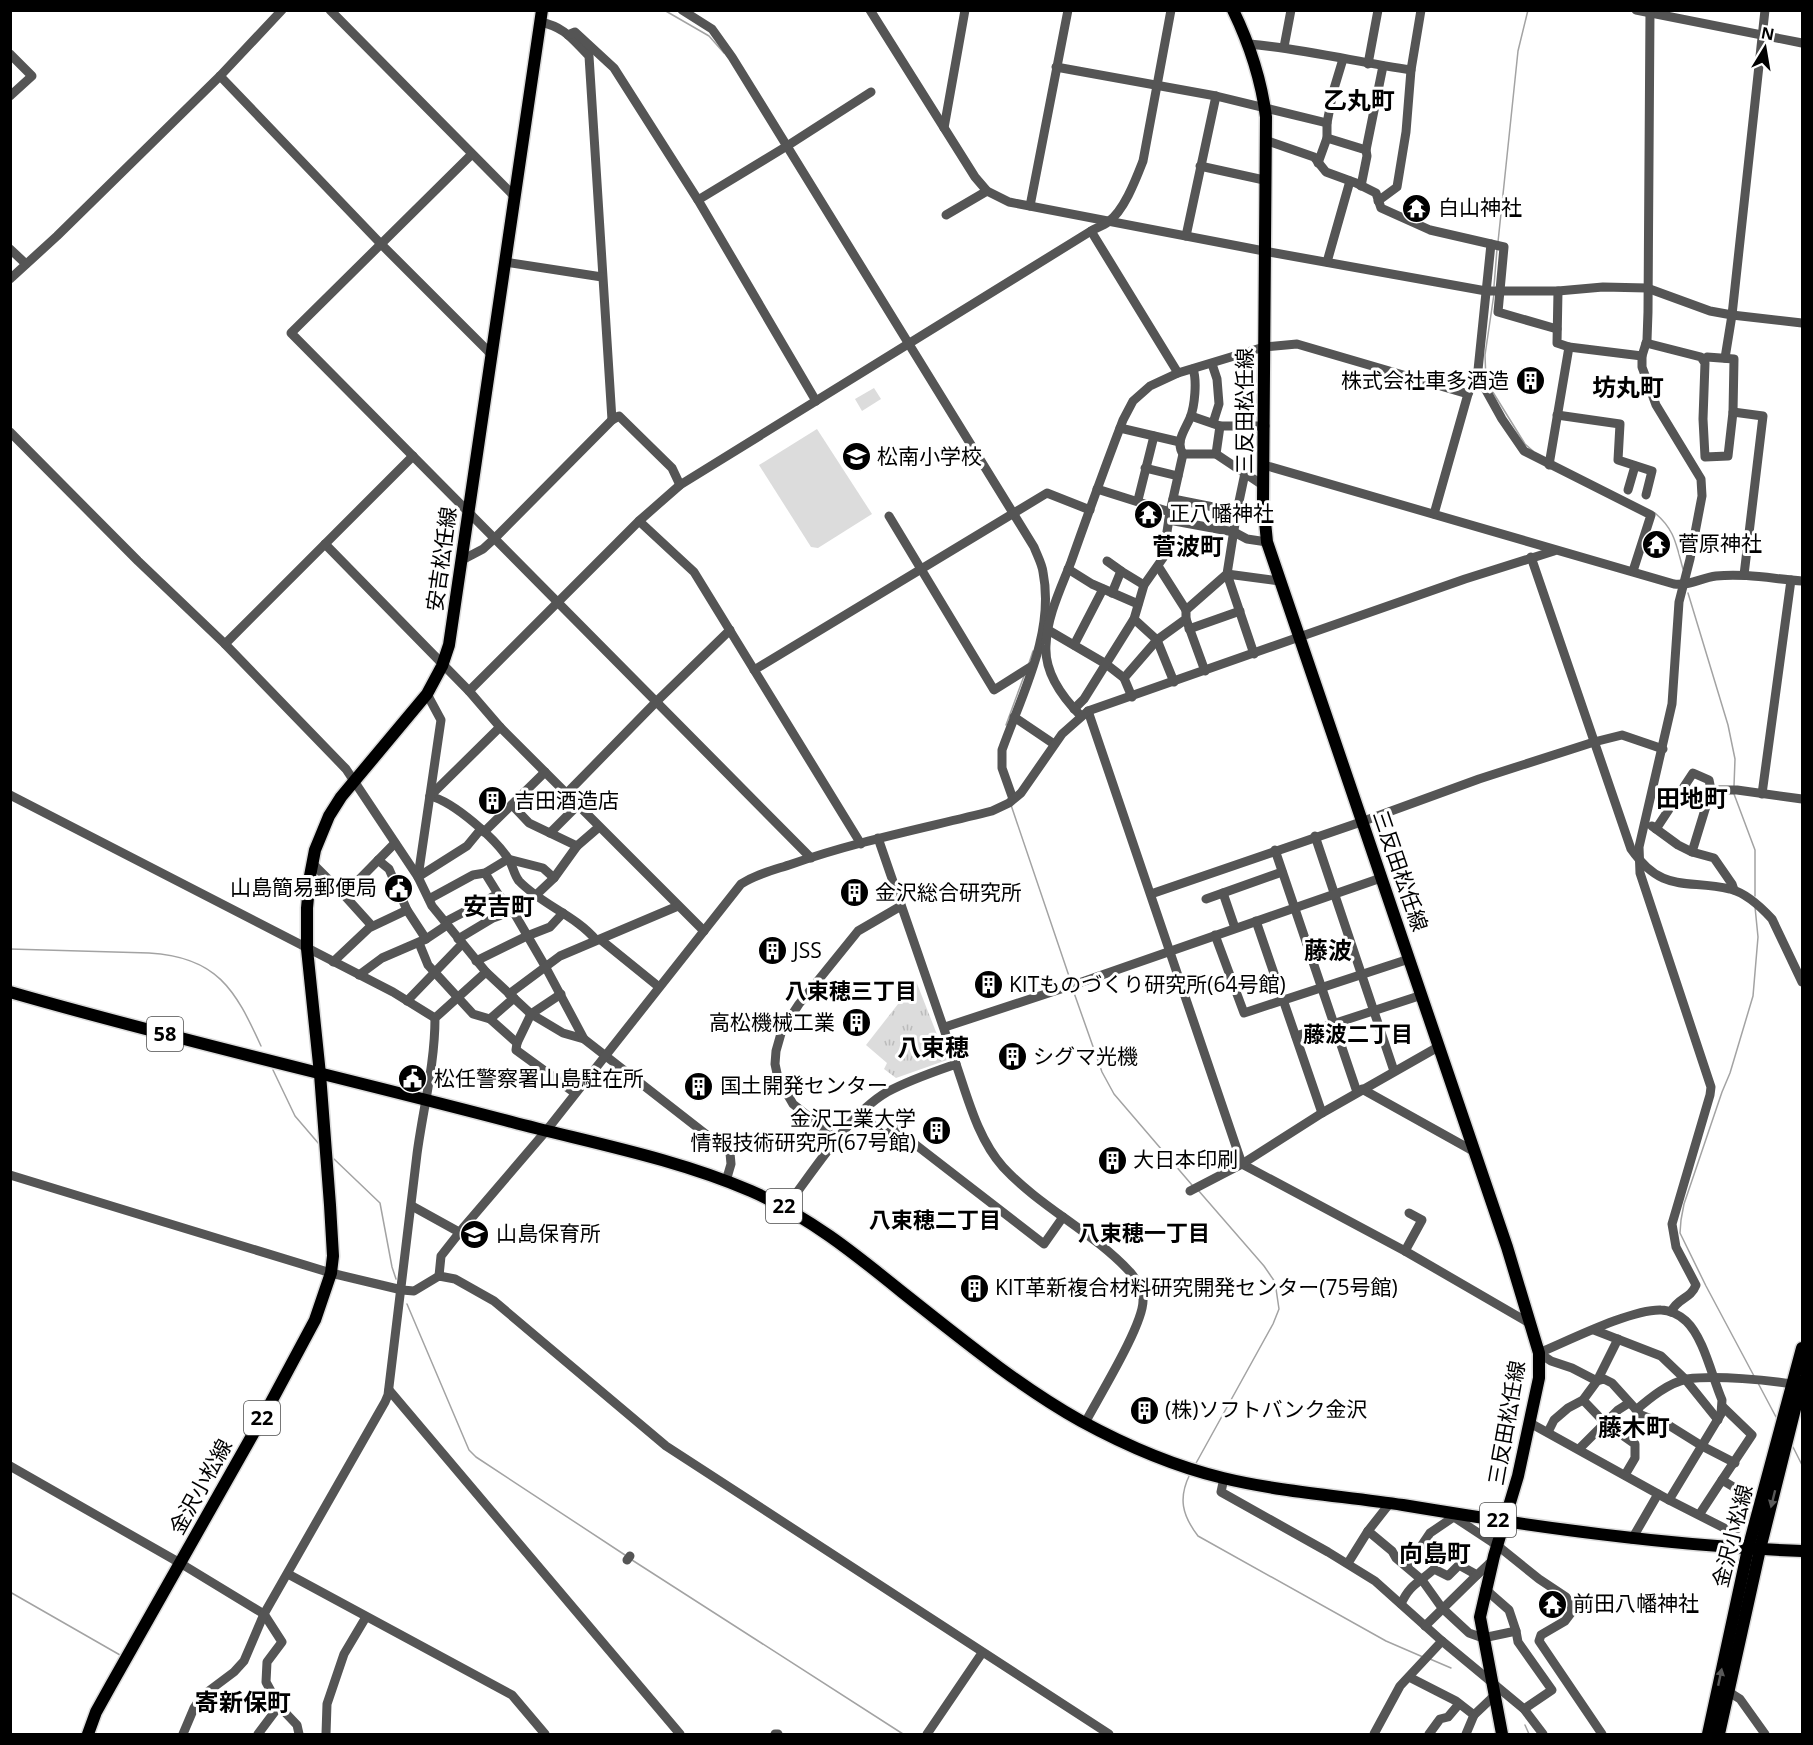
<svg xmlns="http://www.w3.org/2000/svg" width="1813" height="1745" viewBox="0 0 1813 1745" font-family="'Open Sans','Noto Sans JP',sans-serif">
<style>
.park{fill:url(#park-tufts)}
.garden{fill:#dcdcdc}
.lines{fill:none;stroke-linecap:round;stroke-linejoin:round}
.stream{stroke:#a3a3a3;stroke-width:1.5}
.major-casing{stroke:#dbdbdb;stroke-width:15}
.minor{stroke:#555;stroke-width:9}
.major{stroke:#000;stroke-width:12}
.oneway{fill:#595959}
.labels{text-anchor:middle;stroke-width:6;stroke-linejoin:round;paint-order:stroke}
.shield{fill:#fff;stroke:#4c4c4c;stroke-width:1.5}
.shield-label{font-size:20px;font-weight:bold;fill:#000}
.poi-label{font-size:21px;fill:#000;stroke:#fff;text-anchor:start}
.street-label{font-size:21px;fill:#000;stroke:#fff}
.neighbourhood-label{font-size:22px;font-weight:bold;fill:#000;stroke:#fff}
.quarter-label{font-size:24px;font-weight:bold;fill:#000;stroke:#fff}
</style>
<defs>
<pattern id="park-tufts" width="24" height="20" patternUnits="userSpaceOnUse" patternTransform="scale(1.5)"><rect width="24" height="20" fill="#dcdcdc"/><path d="M3 7l-1-3M5 7V3M7 7l1-3M15 17l-1-3M17 17v-4M19 17l1-3" fill="none" stroke="#bbb"/></pattern>
</defs>
<rect width="100%" height="100%" fill="#fff"/>
<!-- park -->
<path class="park" d="M916,981L947,1060L896,1078L884,1069L887,1063L866,1045Z"/>
<!-- garden -->
<g class="garden">
<path d="M874,388L881,399L862,411L855,399Z"/>
<path d="M817,429L872,514L818,548L811,547L759,465Z"/>
</g>
<g class="lines">
<!-- stream -->
<g class="stream">
<path d="M664,10L709,36L724,53"/>
<path d="M1498,242L1518,51L1528,10"/>
<path d="M1494,286L1497,249"/>
<path d="M1494,294L1485,355L1486,381L1525,444L1533,451"/>
<path d="M1655,513C1675,530 1676,544 1683,569"/>
<path d="M1688,593L1728,725L1735,759L1734,786"/>
<path d="M1029,663L1033,651"/>
<path d="M1006,725L1024,676"/>
<path d="M1734,794L1755,850V896"/>
<path d="M1011,805L1071,982"/>
<path d="M10,949L149,953C217,957 235,989 261,1046"/>
<path d="M1073,990L1102,1072L1114,1094L1192,1185"/>
<path d="M273,1070L295,1116L319,1144"/>
<path d="M334,1159L380,1203L392,1267L396,1279"/>
<path d="M407,1304L469,1450L476,1457L625,1555"/>
<path d="M1754,1376L1706,1286L1680,1233L1681,1220L1684,1204L1722,1092L1730,1073L1753,996L1758,937L1755,907"/>
<path d="M1758,1383L1776,1417"/>
<path d="M1793,1447L1802,1465"/>
<path d="M1195,1465L1273,1324L1279,1309L1275,1282L1264,1266L1198,1190"/>
<path d="M1190,1474C1178,1498 1182,1515 1198,1536L1386,1641L1423,1657"/>
<path d="M632,1560L903,1734"/>
<path d="M10,1592L120,1655"/>
<path d="M1430,1659L1451,1668"/>
<path d="M1525,1725L1529,1734"/>
</g>
<defs>
<g id="major">
<path d="M1233,10C1250,45 1261,78 1266,117L1263,501L1267,542L1507,1247L1539,1353V1378L1518,1476L1494,1556L1480,1617L1502,1734"/>
<path d="M10,992C176,1040 345,1078 512,1122C592,1143 674,1158 751,1191C808,1216 854,1253 902,1292C959,1337 1017,1385 1081,1421C1125,1445 1173,1466 1223,1478C1281,1492 1343,1496 1403,1505C1535,1527 1668,1546 1802,1551"/>
<path d="M88,1734L96,1712L111,1685L270,1404L315,1320L331,1273L333,1256L330,1205L320,1074L307,949V908L310,876L315,850L329,816L341,797L427,694L442,666L449,645L542,10"/>
<path d="M1708,1734L1748,1549L1802,1348"/>
<path d="M1719,1734L1760,1549L1802,1381"/>
</g>
</defs>
<!-- major casing -->
<use href="#major" class="major-casing"/>
<!-- minor -->
<g class="minor">
<path d="M330,10L515,197"/>
<path d="M682,10L712,29L732,57L1034,547C1037,555 1042,564 1043,572C1055,633 1022,694 1002,750V768L1013,799"/>
<path d="M870,10L975,177L987,191L1009,202L1264,251L1486,291H1558L1603,287L1647,288L1710,311L1732,315L1802,323"/>
<path d="M1636,10L1802,43"/>
<path d="M1650,10L1648,312L1647,340L1642,356V367L1656,405L1701,479L1702,496L1690,559L1679,602L1672,704L1639,847L1640,873L1711,1087L1710,1095L1672,1224L1676,1247L1696,1285C1690,1300 1678,1297 1671,1312"/>
<path d="M540,22C565,27 572,39 589,56L612,420"/>
<path d="M568,35L575,32L614,68L698,200L816,401"/>
<path d="M1249,44C1304,49 1357,62 1411,70L1421,10"/>
<path d="M1284,47L1291,10"/>
<path d="M10,54L32,76L10,96"/>
<path d="M1368,64L1378,10"/>
<path d="M1056,67L1216,96L1327,123"/>
<path d="M220,76L381,244L492,355"/>
<path d="M944,128L965,10"/>
<path d="M1327,138L1366,150"/>
<path d="M1265,140L1314,157L1326,172L1356,183L1376,193L1381,208L1430,230L1504,247L1498,312L1557,329"/>
<path d="M471,155L291,333L811,858"/>
<path d="M1318,163L1327,138V123L1333,92L1343,59"/>
<path d="M1200,166L1264,180"/>
<path d="M1361,186L1367,156L1366,150L1383,66"/>
<path d="M698,200L787,146L871,92"/>
<path d="M1378,201L1397,187L1406,132L1411,70"/>
<path d="M1030,206L1068,10"/>
<path d="M946,215L987,191"/>
<path d="M1091,231L1178,373"/>
<path d="M1186,236L1216,96"/>
<path d="M10,249L26,264"/>
<path d="M505,262L602,277"/>
<path d="M1327,262L1350,181"/>
<path d="M10,279L57,236L220,76L282,10"/>
<path d="M1558,291L1557,343L1569,347L1642,356"/>
<path d="M1646,343L1701,357L1705,363L1703,419L1705,457L1728,456L1733,412L1734,359L1707,357L1703,360"/>
<path d="M1725,358L1732,315L1765,10"/>
<path d="M1212,364L1217,379L1219,404L1213,423"/>
<path d="M1478,370L1482,383L1502,419L1524,451L1651,515L1633,571"/>
<path d="M1733,412L1763,416L1744,575"/>
<path d="M1557,415L1620,424L1618,460L1652,471L1646,495"/>
<path d="M1191,416L1220,426H1265"/>
<path d="M1120,428L1180,442"/>
<path d="M10,432L138,561L225,644L346,769L418,877L432,906L486,972L531,1014L563,1033L584,1039L730,1153L731,1164L726,1181"/>
<path d="M1183,454H1216L1264,486"/>
<path d="M1216,454L1220,426"/>
<path d="M1264,465L1674,584C1689,586 1701,578 1716,576C1745,573 1774,579 1802,581"/>
<path d="M1549,465L1569,347"/>
<path d="M1145,468L1178,476"/>
<path d="M1097,489L1170,512"/>
<path d="M1628,490L1635,466"/>
<path d="M1173,499L1264,517"/>
<path d="M1138,500L1154,436"/>
<path d="M1434,514L1468,394L1478,370L1491,244"/>
<path d="M889,516L994,690L1032,666"/>
<path d="M1169,520L1234,532L1247,539L1267,542"/>
<path d="M639,521L694,572L861,844"/>
<path d="M325,544L469,691L500,727L704,931"/>
<path d="M1531,557L1631,849C1663,894 1685,879 1730,889C1746,893 1761,907 1772,919L1802,982"/>
<path d="M462,560L483,549L495,538L612,420L619,416L672,468L680,485"/>
<path d="M1107,561L1121,571L1112,593"/>
<path d="M1158,566L1186,610"/>
<path d="M1068,569L1092,584L1138,604"/>
<path d="M1121,571L1144,585"/>
<path d="M1134,619L1157,640L1174,682"/>
<path d="M1186,619L1205,671"/>
<path d="M1189,629L1240,611"/>
<path d="M1048,630L1106,664L1124,678L1132,697"/>
<path d="M225,644L413,456"/>
<path d="M1074,645L1103,589"/>
<path d="M1254,654L1227,574L1280,581"/>
<path d="M754,670L1047,493L1090,510"/>
<path d="M1124,678L1157,640L1186,619V610L1227,574L1237,511L1245,473"/>
<path d="M469,691L639,521L680,485L1091,231C1096,228 1103,226 1108,222C1124,211 1136,179 1143,161L1171,10"/>
<path d="M1074,709L1084,699L1134,619L1144,585L1163,558L1170,512L1183,454C1175,442 1185,430 1190,418C1195,406 1197,380 1193,369"/>
<path d="M1088,711L1242,1164L1405,1251L1531,1324"/>
<path d="M1081,716C1063,698 1044,673 1046,645C1047,616 1061,588 1071,562C1088,514 1105,467 1123,420L1133,401L1150,386L1178,373L1264,347L1297,344L1468,394"/>
<path d="M1014,717L1054,744"/>
<path d="M566,794L657,701L730,630"/>
<path d="M1762,794L1791,580"/>
<path d="M10,795L393,992L435,1018"/>
<path d="M430,796C454,802 496,839 509,860C513,866 514,875 519,881C542,905 575,915 596,940"/>
<path d="M430,796L500,727"/>
<path d="M512,805L529,823L577,846"/>
<path d="M1652,826L1678,845L1692,852"/>
<path d="M1656,829L1693,773L1709,780L1711,790"/>
<path d="M484,832L545,772"/>
<path d="M550,833L577,806"/>
<path d="M1315,836L1394,1071"/>
<path d="M878,838L956,1064"/>
<path d="M1275,850L1357,1092"/>
<path d="M378,860L389,869L407,910L426,939"/>
<path d="M312,863L344,895L372,926"/>
<path d="M485,873L498,894L513,911L545,966L584,1039"/>
<path d="M418,877L441,720L427,694"/>
<path d="M418,877L467,846L481,829"/>
<path d="M1734,890L1732,884L1714,858L1692,852L1711,790H1737L1802,799"/>
<path d="M1223,893L1235,928"/>
<path d="M1151,894L1361,822L1479,779L1594,742L1622,735L1663,749"/>
<path d="M344,895L395,843"/>
<path d="M429,899L473,875L485,873L508,859L543,868L554,878"/>
<path d="M1206,899L1282,872"/>
<path d="M1256,921L1322,1113"/>
<path d="M445,922L498,894"/>
<path d="M1215,935L1244,1013L1409,959"/>
<path d="M458,939L493,918L513,911L536,895L554,878L577,846L599,827"/>
<path d="M601,940L659,987"/>
<path d="M419,943L428,965L473,1014L490,1019L517,1043L516,1050L575,1093"/>
<path d="M476,961L527,936L550,927L563,913"/>
<path d="M333,962L369,928L407,910"/>
<path d="M359,975L382,958L426,939L447,925"/>
<path d="M509,994L560,956L678,906"/>
<path d="M407,1001L462,944"/>
<path d="M490,1019L514,998"/>
<path d="M945,1027L1076,984L1381,878"/>
<path d="M1296,1036L1422,995"/>
<path d="M517,1043L531,1014L561,994"/>
<path d="M1362,1089L1475,1152"/>
<path d="M861,1112L884,1137L894,1128L1044,1244L1063,1217"/>
<path d="M838,1140L793,1104L778,1078L775,1064L776,1051L782,1030L799,1004L858,931L901,906"/>
<path d="M10,1175L331,1273L402,1290L414,1291L439,1276L455,1279L494,1301L666,1446L1109,1734"/>
<path d="M1190,1191L1242,1164L1322,1113L1438,1047"/>
<path d="M412,1206L459,1232"/>
<path d="M786,1207C813,1172 849,1114 887,1092C909,1080 933,1072 956,1064C968,1099 978,1139 1003,1167C1040,1207 1093,1232 1130,1272C1135,1277 1143,1293 1143,1300C1144,1324 1098,1398 1085,1423"/>
<path d="M1405,1251L1422,1220L1409,1213"/>
<path d="M439,1276L441,1256L463,1228L546,1131L741,884C756,874 774,870 792,864C857,841 925,828 992,811L1009,803L1021,793L1062,734L1088,711L1465,579L1554,551"/>
<path d="M1594,1330L1661,1356L1685,1379L1718,1420"/>
<path d="M1539,1353L1551,1361L1572,1368L1597,1381L1604,1379L1612,1383L1641,1415L1670,1426L1702,1446L1735,1463"/>
<path d="M389,1390L680,1734"/>
<path d="M1583,1400L1605,1423L1635,1444V1458L1625,1475"/>
<path d="M1636,1410C1650,1398 1668,1383 1687,1379C1717,1375 1768,1380 1798,1385"/>
<path d="M1530,1423L1669,1500L1721,1414L1722,1400C1712,1377 1704,1338 1686,1321C1680,1315 1669,1310 1661,1310C1631,1309 1568,1341 1539,1353"/>
<path d="M1548,1432L1554,1420L1568,1408L1583,1400L1597,1381L1618,1339"/>
<path d="M1579,1449L1618,1410L1629,1403"/>
<path d="M10,1466L180,1563L264,1614L282,1642L267,1662L266,1682L279,1706L297,1725L299,1734"/>
<path d="M1224,1478L1221,1492L1328,1552L1375,1581L1442,1641L1524,1709L1543,1734"/>
<path d="M1722,1480L1752,1435L1723,1407"/>
<path d="M1669,1500L1732,1532L1737,1529L1745,1494L1722,1480L1699,1515"/>
<path d="M1454,1517L1498,1546L1539,1579L1566,1597L1572,1608L1571,1613L1565,1621L1541,1635L1539,1641L1602,1734"/>
<path d="M1368,1531L1392,1551L1396,1558L1422,1580L1442,1608L1469,1633L1483,1638L1516,1631L1509,1610L1485,1589"/>
<path d="M1632,1539L1658,1494"/>
<path d="M627,1560L630,1556"/>
<path d="M1348,1563L1368,1531L1390,1503"/>
<path d="M1407,1567L1430,1533L1458,1514"/>
<path d="M288,1574L512,1695L545,1734"/>
<path d="M1401,1604C1410,1584 1419,1583 1434,1569L1448,1576L1459,1565L1477,1575L1492,1561"/>
<path d="M1425,1626L1477,1575"/>
<path d="M1516,1631L1518,1642L1552,1690L1524,1709"/>
<path d="M1409,1677L1456,1701L1474,1715L1494,1696"/>
<path d="M1729,1692L1740,1699L1765,1734"/>
<path d="M183,1734L194,1708L202,1696L234,1672L244,1661L264,1614L385,1402L388,1395C398,1315 408,1235 417,1154C423,1109 435,1064 435,1018L486,972"/>
<path d="M258,1734L279,1706"/>
<path d="M326,1734L327,1704L344,1654L366,1617"/>
<path d="M775,1734H778"/>
<path d="M927,1734L982,1653"/>
<path d="M1374,1734L1400,1686L1442,1641"/>
<path d="M1429,1734L1440,1719L1448,1717L1459,1704"/>
<path d="M1466,1734L1474,1715"/>
</g>
<!-- major -->
<use href="#major" class="major"/>
</g>
<!-- one-way arrows -->
<defs><path id="oneway-solid" d="M-6-.8H1V-3.2L6.5 0L1 3.2V.8H-6Z" transform="scale(1.5)"/></defs>
<g class="oneway">
<use href="#oneway-solid" transform="translate(1773 1499) rotate(104)"/>
<use href="#oneway-solid" transform="translate(1720 1677) rotate(-78)"/>
</g>
<!-- icons -->
<defs>
<symbol id="temple-disc" viewBox="-11 -11 22 22"><circle r="9.5" fill="#000" stroke="#fff"/><path d="M0-6L5-2H3V0L6.5 2.5H4V6H1.5V3h-3V6H-4V2.5H-6.5L-3 0V-2H-5Z" fill="#fff"/></symbol>
<symbol id="building-disc" viewBox="-11 -11 22 22"><circle r="9.5" fill="#000" stroke="#fff"/><path d="M-4-6H4V6H1V3H-1V6H-4ZM-2.5-4.3h1.7v1.8h-1.7ZM.8-4.3h1.7v1.8H.8ZM-2.5-1h1.7V.8h-1.7ZM.8-1h1.7V.8H.8Z" fill="#fff"/></symbol>
<symbol id="school-disc" viewBox="-11 -11 22 22"><circle r="9.5" fill="#000" stroke="#fff"/><path d="M0-5L7-2L0 1L-7-2ZM-4 1L0 2.5L4 1V4Q0 6-4 4Z" fill="#fff"/></symbol>
<symbol id="civic-disc" viewBox="-11 -11 22 22"><circle r="9.5" fill="#000" stroke="#fff"/><path d="M-.6-6.5H3V-4.5H.6V-3L4-1V1h2V6H-6V1h2V-1L-.6-3ZM-1.2 2.5V6h2.4V2.5Z" fill="#fff"/></symbol>
</defs>
<g fill-rule="evenodd">
<use href="#temple-disc" x="1400" y="192" width="33" height="33"/>
<use href="#building-disc" x="1514" y="364" width="33" height="33"/>
<use href="#school-disc" x="840" y="440" width="33" height="33"/>
<use href="#temple-disc" x="1132" y="498" width="33" height="33"/>
<use href="#temple-disc" x="1640" y="528" width="33" height="33"/>
<use href="#building-disc" x="476" y="784" width="33" height="33"/>
<use href="#civic-disc" x="382" y="872" width="33" height="33"/>
<use href="#building-disc" x="838" y="876" width="33" height="33"/>
<use href="#building-disc" x="756" y="934" width="33" height="33"/>
<use href="#building-disc" x="972" y="968" width="33" height="33"/>
<use href="#building-disc" x="840" y="1006" width="33" height="33"/>
<use href="#building-disc" x="996" y="1040" width="33" height="33"/>
<use href="#civic-disc" x="396" y="1062" width="33" height="33"/>
<use href="#building-disc" x="682" y="1070" width="33" height="33"/>
<use href="#building-disc" x="920" y="1114" width="33" height="33"/>
<use href="#building-disc" x="1096" y="1144" width="33" height="33"/>
<use href="#school-disc" x="458" y="1218" width="33" height="33"/>
<use href="#building-disc" x="958" y="1272" width="33" height="33"/>
<use href="#building-disc" x="1128" y="1394" width="33" height="33"/>
<use href="#temple-disc" x="1536" y="1588" width="33" height="33"/>
</g>
<g class="labels">
<!-- shield labels -->
<g class="shield">
<rect x="147" y="1017" width="36" height="34" rx="4.5"/>
<rect x="766" y="1189" width="36" height="34" rx="4.5"/>
<rect x="244" y="1401" width="36" height="34" rx="4.5"/>
<rect x="1480" y="1503" width="36" height="34" rx="4.5"/>
</g>
<g class="shield-label">
<text x="165" y="1041">58</text>
<text x="784" y="1213">22</text>
<text x="262" y="1425">22</text>
<text x="1498" y="1527">22</text>
</g>
<!-- poi labels -->
<g class="poi-label">
<text x="1438" y="215">白山神社</text>
<text x="1509" y="388" text-anchor="end">株式会社車多酒造</text>
<text x="877" y="464">松南小学校</text>
<text x="1169" y="521">正八幡神社</text>
<text x="1678" y="551">菅原神社</text>
<text x="514" y="808">吉田酒造店</text>
<text x="377" y="895" text-anchor="end">山島簡易郵便局</text>
<text x="875" y="900">金沢総合研究所</text>
<text x="793" y="958">JSS</text>
<text x="1009" y="992">KITものづくり研究所(64号館)</text>
<text x="835" y="1030" text-anchor="end">高松機械工業</text>
<text x="1033" y="1064">シグマ光機</text>
<text x="434" y="1086">松任警察署山島駐在所</text>
<text x="720" y="1093">国土開発センター</text>
<text x="916" y="1126" text-anchor="end">金沢工業大学<tspan x="916" dy="24">情報技術研究所(67号館)</tspan></text>
<text x="1133" y="1167">大日本印刷</text>
<text x="496" y="1241">山島保育所</text>
<text x="995" y="1295">KIT革新複合材料研究開発センター(75号館)</text>
<text x="1165" y="1417">(株)ソフトバンク金沢</text>
<text x="1573" y="1611">前田八幡神社</text>
</g>
<!-- street labels -->
<g class="street-label">
<text transform="translate(1245 411) rotate(-90)" y="7">三反田松任線</text>
<text transform="translate(442 559) rotate(-82)" y="7">安吉松任線</text>
<text transform="translate(1400 871) rotate(71)" y="7">三反田松任線</text>
<text transform="translate(1507 1423) rotate(-80)" y="7">三反田松任線</text>
<text transform="translate(201 1487) rotate(-61)" y="7">金沢小松線</text>
<text transform="translate(1733 1536) rotate(-76)" y="7">金沢小松線</text>
</g>
<!-- neighbourhood labels -->
<g class="neighbourhood-label">
<text x="851" y="999">八束穂三丁目</text>
<text x="1358" y="1042">藤波二丁目</text>
<text x="935" y="1228">八束穂二丁目</text>
<text x="1144" y="1241">八束穂一丁目</text>
</g>
<!-- quarter labels -->
<g class="quarter-label">
<text x="1359" y="109">乙丸町</text>
<text x="1628" y="396">坊丸町</text>
<text x="1188" y="555">菅波町</text>
<text x="1692" y="807">田地町</text>
<text x="499" y="915">安吉町</text>
<text x="1328" y="959">藤波</text>
<text x="933" y="1056">八束穂</text>
<text x="1634" y="1436">藤木町</text>
<text x="1435" y="1562">向島町</text>
<text x="243" y="1711">寄新保町</text>
</g>
</g>
<!-- border -->
<rect width="1813" height="1745" fill="none" stroke="#000000" stroke-width="24"/>
<!-- north arrow -->
<g transform="translate(1765 48) rotate(11)" stroke="#ffffff" stroke-width="4.5" paint-order="stroke">
<path d="M0-4.5L10 22L0 15L-10 22Z" fill="#000000"/>
<text y="-9" font-size="16" font-weight="bold" text-anchor="middle" fill="#000000">N</text>
</g>
</svg>
